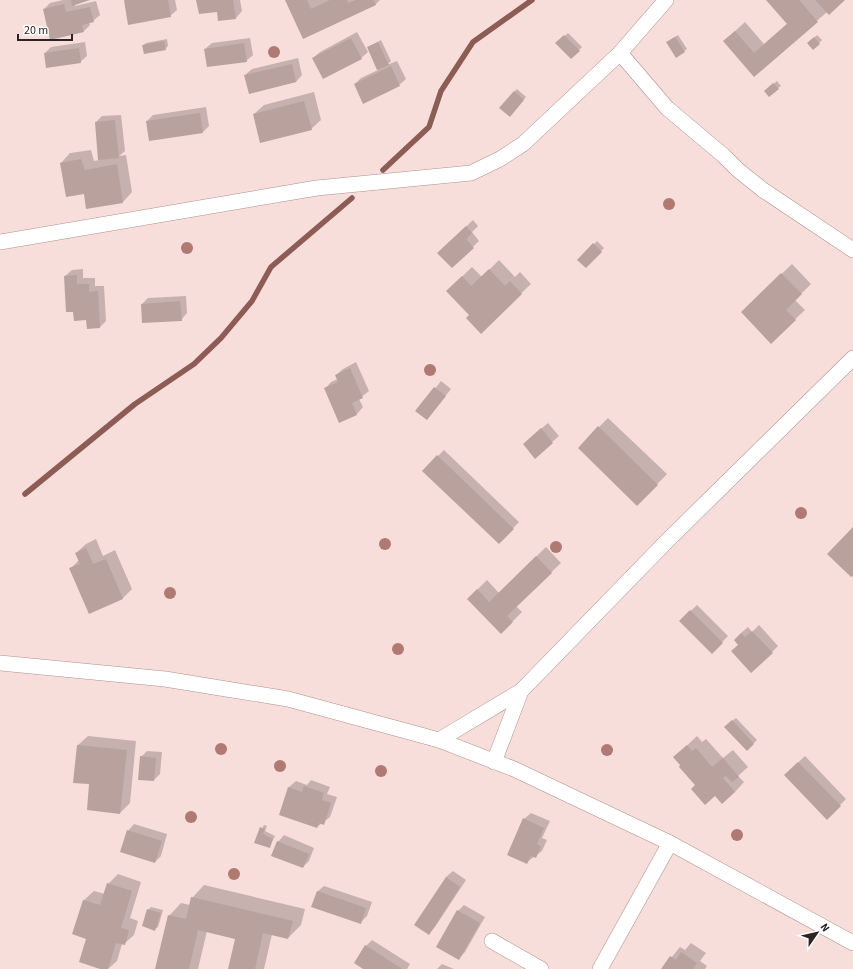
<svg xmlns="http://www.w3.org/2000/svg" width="853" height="969" viewBox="0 0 853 969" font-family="'Source Sans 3',sans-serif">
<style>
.shadow{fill:#0003}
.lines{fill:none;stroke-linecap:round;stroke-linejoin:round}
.stream{stroke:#8d5c54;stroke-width:5.5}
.building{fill:#b9a19d}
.minor-casing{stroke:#aa928e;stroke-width:16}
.minor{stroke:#fff;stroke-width:15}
.tree{fill:#b07972}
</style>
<rect width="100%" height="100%" fill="#f8deda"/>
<!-- shadow -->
<g class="shadow">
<path d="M63,0H88L75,4V6L96,1L100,15L93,21L89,22L90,25L84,31L44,9L50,3Z"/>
<path d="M125,0H175L177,10L170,16Z"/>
<path d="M197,0H240L242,11L236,18Z"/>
<path d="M286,0H380L375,5L304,38Z"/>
<path d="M768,0H843L827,12L754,76L724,41L745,22L764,44L788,23Z"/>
<path d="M357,32L368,52L361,58H313L320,52Z"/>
<path d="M568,33L582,47L571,58L557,43Z"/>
<path d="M678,35L687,49L684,51L670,40Z"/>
<path d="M817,35L822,40L813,49L808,44Z"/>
<path d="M250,38L253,55L246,61L205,49L212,43Z"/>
<path d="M167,39L168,46L165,49L143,46L146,43Z"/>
<path d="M381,40L391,61L387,65L397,61L406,79L399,85L355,84L361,78L378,70L368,47Z"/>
<path d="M85,42L87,56L80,62L45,53L51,47Z"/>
<path d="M298,58L302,75L296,82L250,93L245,75L252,69Z"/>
<path d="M777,81L781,86L778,88H768Z"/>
<path d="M517,89L526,97L512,113L514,92Z"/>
<path d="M314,92L321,120L311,129L254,114L264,105Z"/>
<path d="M206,107L209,126L203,132L147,121L153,115Z"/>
<path d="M121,115L125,151L119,156L126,155L132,192L123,202L87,208L84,193L61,163L70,153L91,150L94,161L99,160L96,122L102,116Z"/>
<path d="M473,220L478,226L472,232L479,241L452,267L445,247Z"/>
<path d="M597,241L604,248L586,267L579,260Z"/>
<path d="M499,260L515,277L520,272L531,284L481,332L470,315L447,291L472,267L482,277Z"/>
<path d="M792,264L811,284L795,300L805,310L771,342L742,312Z"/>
<path d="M83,269V278H95V286H104L106,321L100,327L74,311L65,276L72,270Z"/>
<path d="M186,296L187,313L181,320L142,304L148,298Z"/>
<path d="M356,362L369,391L359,399L363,407L357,414L339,421L325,389L331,382L338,379L336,375L343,369Z"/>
<path d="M441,381L451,389L427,419L417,411Z"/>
<path d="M608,418L667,474L637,505L599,427Z"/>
<path d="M548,423L559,436L535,457L530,438Z"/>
<path d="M444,450L519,522L499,543L423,471Z"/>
<path d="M96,539L103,556L115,550L132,589L123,598L89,613L70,569L79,560L76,553L86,544Z"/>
<path d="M546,547L561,563L516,606L522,612L501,633L468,599L487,580L499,593Z"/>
<path d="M697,605L728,636L712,653L680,621Z"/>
<path d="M759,625L778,646L772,652L740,644L741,633L748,627L752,632Z"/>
<path d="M736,718L757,740L747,750L725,727Z"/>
<path d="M88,736L136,741L130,803L120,813L90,784L78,745Z"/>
<path d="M697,736L702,742L706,739L723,758L733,750L748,767L738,776L744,782L735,792L715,795L696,785L675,757Z"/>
<path d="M147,751L162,752L160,774L154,780L141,757Z"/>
<path d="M805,756L846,799L827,818L785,775Z"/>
<path d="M311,780L330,787L327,794L337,797L330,817L317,827L280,814L289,787L296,781L307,785Z"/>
<path d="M531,813L550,821L542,838L547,840L542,851L527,862L524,819Z"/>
<path d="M134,824L167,834L161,856L155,862L128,831Z"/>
<path d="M264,825L267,826L265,831L275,836L269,847L255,842Z"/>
<path d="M284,835L314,848L309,861L303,867L278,842Z"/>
<path d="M453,871L466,880L435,927L429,934L446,877Z"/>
<path d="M118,874L141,882L130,918L138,921L134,935L124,944H122L117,961L108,969H104L87,938L84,900L94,891L105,894L108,884Z"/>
<path d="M204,885L305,909L301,925L288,938L272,934L264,969H229L236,938L207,931L198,969H156L169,916L181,903L190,905L192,898Z"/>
<path d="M324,886L372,902L367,916L360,923L317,892Z"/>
<path d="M464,905L485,917L465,952L459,958L458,911Z"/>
<path d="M151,907L163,910L158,927L155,929L148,910Z"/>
<path d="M372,940L410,964L407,969H365L366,946Z"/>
<path d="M691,943L706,953L700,961L707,966L705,969H662L680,947L685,950Z"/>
<path d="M442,964L454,969H437Z"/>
</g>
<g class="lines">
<!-- stream -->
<g class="stream">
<path d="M383,170L429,127L441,91L473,42L532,0"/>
<path d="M25,494L135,404L194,364L221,338L252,301L271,267L352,198"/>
</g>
</g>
<!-- building -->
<g class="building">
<path d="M71,0H90L72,6Z"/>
<path d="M124,0H168L171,17L128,25Z"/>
<path d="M196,0H233L236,19L218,21L217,12L199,14Z"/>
<path d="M285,0H307L311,9L330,0H347L348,3L356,0H373L376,5L303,39Z"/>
<path d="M766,0H799L818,22L754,77L723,41L735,31L754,53L787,24Z"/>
<path d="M815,0H845L829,15Z"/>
<path d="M64,4L66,12L90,7L94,22L82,25L84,32L50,40L43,9Z"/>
<path d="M564,35L580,51L571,59L555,43Z"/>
<path d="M675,37L685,52L676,58L666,42Z"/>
<path d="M814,37L820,44L813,50L807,43Z"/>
<path d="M351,38L362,59L323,79L312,58Z"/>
<path d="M164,41L166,50L144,54L142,45Z"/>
<path d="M378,42L389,65L377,70L367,47Z"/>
<path d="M244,43L247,62L207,67L204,49Z"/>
<path d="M79,48L81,63L46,68L44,53Z"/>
<path d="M292,64L296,82L249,94L244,75Z"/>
<path d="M391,66L400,86L363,104L354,84Z"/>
<path d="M773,83L779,89L769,97L764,91Z"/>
<path d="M514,91L524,100L510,117L499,108Z"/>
<path d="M304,101L312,130L260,143L253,114Z"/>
<path d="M200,113L203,133L149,141L146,121Z"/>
<path d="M115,120L119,158L98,160L95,122Z"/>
<path d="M81,159L85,170L117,164L123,203L86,209L84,194L66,197L60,163Z"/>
<path d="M466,226L472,233L466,239L474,248L452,268L437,253Z"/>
<path d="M593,243L602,252L586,268L577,260Z"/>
<path d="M489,269L505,286L510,281L522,294L481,334L466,318L469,315L446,291L462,276L471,286Z"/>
<path d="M781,273L802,294L786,310L796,320L771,344L741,312Z"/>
<path d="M77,275V284H89V292L98,291L100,328L87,329L86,320L74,321L73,312H66L64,276Z"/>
<path d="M180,301L182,321L142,323L141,304Z"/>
<path d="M350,368L363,398L352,403L357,415L339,423L324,388L338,382L335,375Z"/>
<path d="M434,387L446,396L427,420L415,411Z"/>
<path d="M598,426L658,485L637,506L578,448Z"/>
<path d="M541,428L553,443L535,459L523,444Z"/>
<path d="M437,455L514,529L499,544L422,471Z"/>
<path d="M853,527V576L851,577L827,554Z"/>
<path d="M86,548L93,564L106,559L123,599L89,614L69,568L80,564L75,553Z"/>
<path d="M536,556L552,573L507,616L513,622L501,634L467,599L477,589L489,602Z"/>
<path d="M690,610L723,643L712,654L679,621Z"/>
<path d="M752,631L773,653L751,673L731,651L738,645L734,640L741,633L745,637Z"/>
<path d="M732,720L754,744L747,751L724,727Z"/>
<path d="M77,745L127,750L120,814L87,810L89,784L73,783Z"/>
<path d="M687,745L692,751L696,748L712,767L723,758L739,777L732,782L726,776L723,778L735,792L722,804L715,796L705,805L691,789L695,785L679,767L680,765L673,757Z"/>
<path d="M140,756L156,758L154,781L138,780Z"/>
<path d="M798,762L841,806L827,820L784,775Z"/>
<path d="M304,786L324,793L322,800L331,803L324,825L319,823L317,828L279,815L288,787L302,792Z"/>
<path d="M523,818L544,828L537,844L541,847L536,858L531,856L527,864L507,855Z"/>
<path d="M260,827L265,829L263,834L273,839L270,848L254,843Z"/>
<path d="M127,830L162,841L155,863L120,852Z"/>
<path d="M277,841L309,854L303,868L271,856Z"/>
<path d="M446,877L460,887L429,935L414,925Z"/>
<path d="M107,883L132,891L121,928L129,930L125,945L116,943L108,969H100L79,962L86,939L72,934L83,900L100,905Z"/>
<path d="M317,891L366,908L361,924L311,907Z"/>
<path d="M191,897L293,921L288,939L263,933L255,969H228L235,939L198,930L189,969H155L168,915L186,919Z"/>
<path d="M147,909L161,913L155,931L142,926Z"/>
<path d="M457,910L480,923L459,960L436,947Z"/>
<path d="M365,945L402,969H363L354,963Z"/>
<path d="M681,952L697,963L693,969H661L670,956L676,960Z"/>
</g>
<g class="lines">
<defs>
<g id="minor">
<path d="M620,53L667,108L724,156L738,170L763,190L853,250"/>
<path d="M0,242L317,188L471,173L500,159L523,144L620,53L666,0"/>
<path d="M0,663L165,679L288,699L439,740L514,769L670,843L853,943"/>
<path d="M439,740L521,691"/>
<path d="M494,762L521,691L667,541L853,358"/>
<path d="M492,941L541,969"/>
<path d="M600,969L670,843"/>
</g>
</defs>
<!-- minor casing -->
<use href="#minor" class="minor-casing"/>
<!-- minor -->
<use href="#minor" class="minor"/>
</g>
<!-- trees -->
<g class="tree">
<circle cx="274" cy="52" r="6"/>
<circle cx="669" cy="204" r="6"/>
<circle cx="187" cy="248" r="6"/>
<circle cx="430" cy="370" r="6"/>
<circle cx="801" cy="513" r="6"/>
<circle cx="385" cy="544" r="6"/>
<circle cx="556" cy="547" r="6"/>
<circle cx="170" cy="593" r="6"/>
<circle cx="398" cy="649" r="6"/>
<circle cx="221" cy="749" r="6"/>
<circle cx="607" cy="750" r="6"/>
<circle cx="280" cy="766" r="6"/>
<circle cx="381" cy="771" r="6"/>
<circle cx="191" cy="817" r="6"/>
<circle cx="737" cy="835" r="6"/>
<circle cx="234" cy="874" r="6"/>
</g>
<!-- north arrow -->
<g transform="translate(817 933) rotate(56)" stroke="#ffffff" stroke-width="3" paint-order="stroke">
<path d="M0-3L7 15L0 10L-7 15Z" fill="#2e2423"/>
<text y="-6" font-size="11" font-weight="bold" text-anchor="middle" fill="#2e2423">N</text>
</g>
<!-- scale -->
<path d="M18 34v6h54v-6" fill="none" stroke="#2e2423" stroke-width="2"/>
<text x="24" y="34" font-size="12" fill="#2e2423" stroke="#ffffff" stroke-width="3" paint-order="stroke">20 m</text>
</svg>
